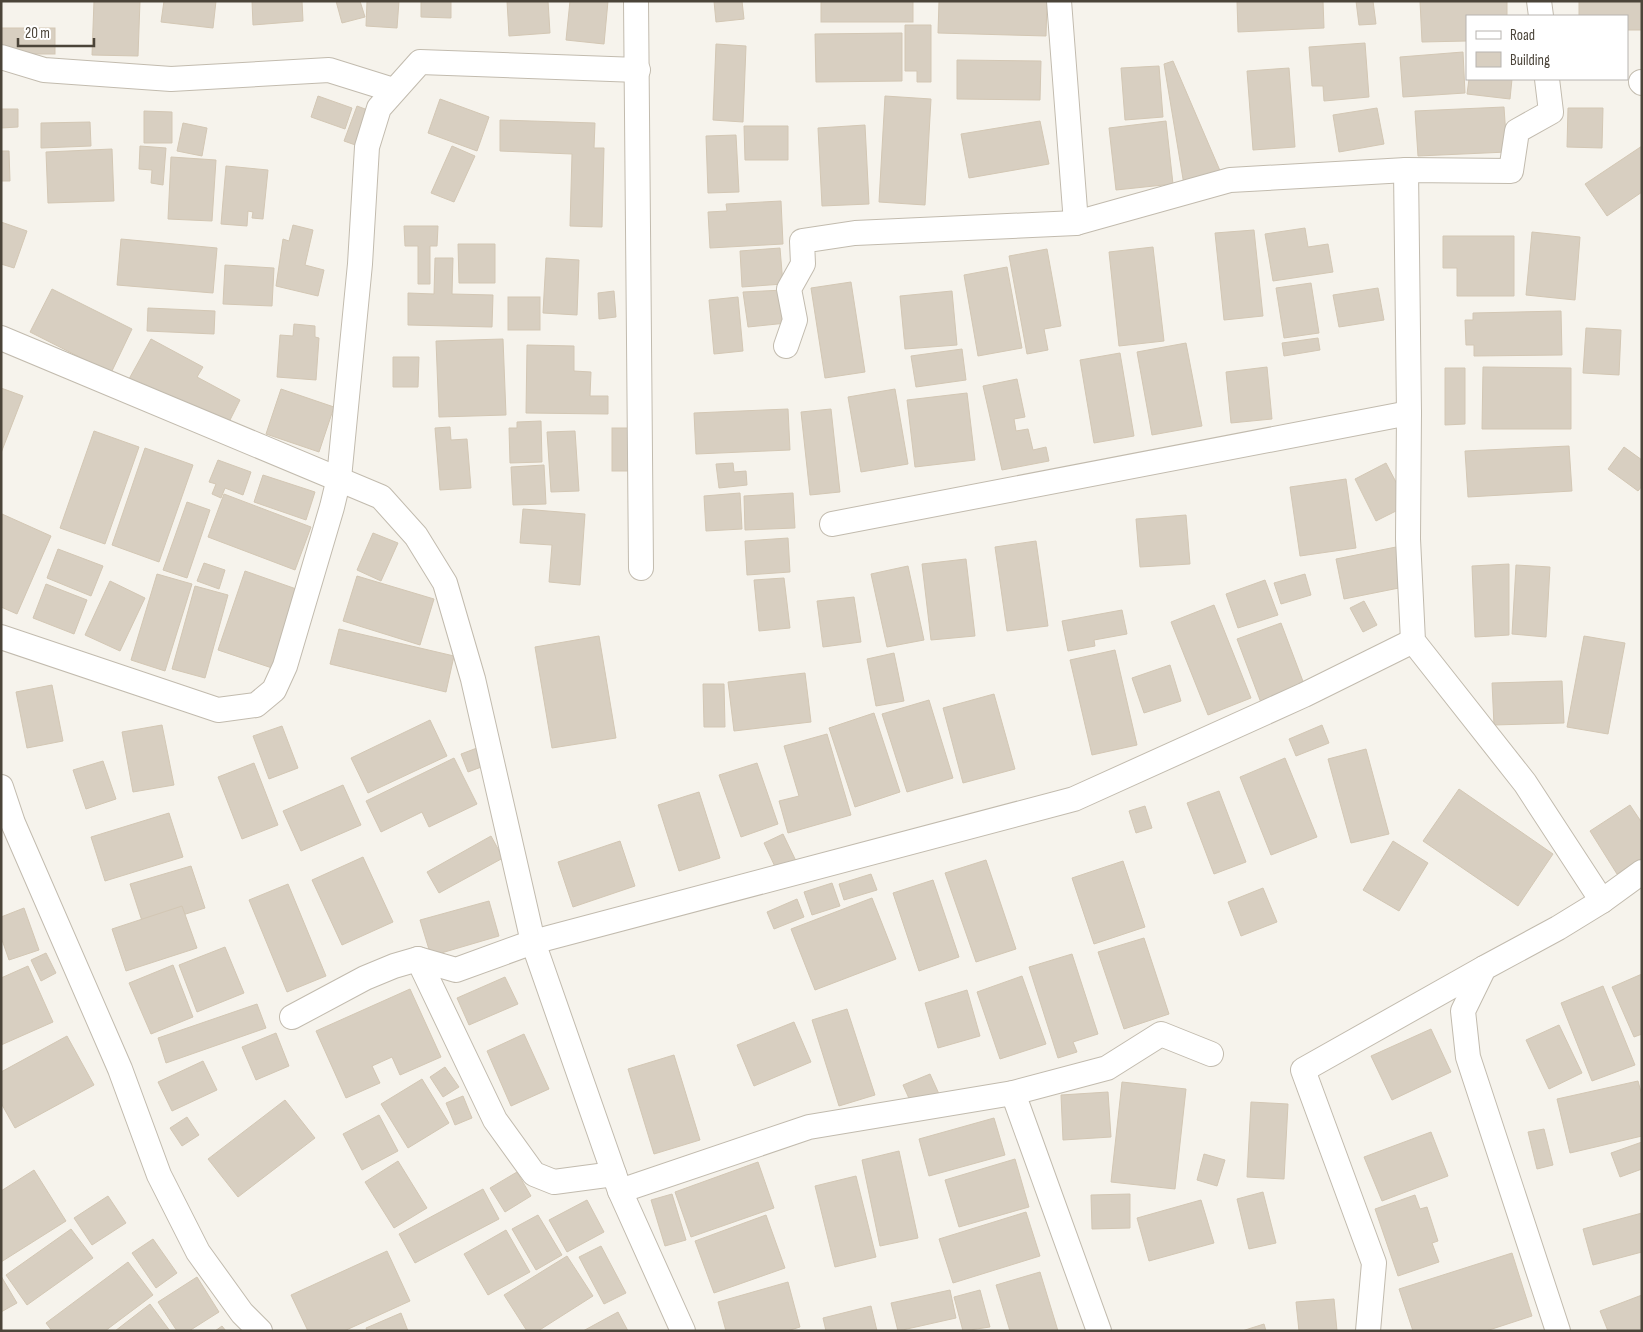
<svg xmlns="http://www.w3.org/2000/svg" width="1643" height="1332" viewBox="0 0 1643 1332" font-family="'Sofia Sans Condensed',sans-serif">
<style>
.building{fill:#d8cfc1;stroke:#d3c7b4}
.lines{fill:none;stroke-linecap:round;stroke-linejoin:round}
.minor-casing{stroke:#c2bbae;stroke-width:26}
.minor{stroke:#fff;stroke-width:24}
</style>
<rect width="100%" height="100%" fill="#f6f3ec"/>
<!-- building -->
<g class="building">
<path d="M94,1H140L138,56L92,55Z"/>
<path d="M164,1H216L213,28L161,22Z"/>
<path d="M252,1H302L303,21L253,25Z"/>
<path d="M336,1H360L365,17L342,23Z"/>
<path d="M367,1H399L397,28L366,26Z"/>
<path d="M421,1H451V18L421,17Z"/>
<path d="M507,1H548L550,33L509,36Z"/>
<path d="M570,1H608L604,44L566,40Z"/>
<path d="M714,1H742L744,19L716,22Z"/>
<rect x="821" y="1" width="92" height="21"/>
<path d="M939,1H1047L1046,36L938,33Z"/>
<path d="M1237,1H1323L1324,28L1238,32Z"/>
<path d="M1356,1H1373L1376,24L1359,25Z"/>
<path d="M1420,1H1507V16H1467V41L1422,42Z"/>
<path d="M1579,1H1642V30H1627V16H1579Z"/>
<path d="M905,25H931V82H917V71H905Z"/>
<rect x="1" y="28" width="54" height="26"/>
<path d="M902,33V81L816,82L815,34Z"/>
<path d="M1365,43L1369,97L1324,101L1323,86H1312L1309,47Z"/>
<path d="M716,44L746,46L743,122L713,120Z"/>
<path d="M1463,52L1465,93L1403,97L1400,57Z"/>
<path d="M957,60L1041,61L1040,100L957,99Z"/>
<path d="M1173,61L1221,173L1184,185L1164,64Z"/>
<path d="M1159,66L1163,117L1125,120L1121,68Z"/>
<path d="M1289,68L1295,147L1253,150L1247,71Z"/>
<path d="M1469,79H1512L1510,99L1467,94Z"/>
<path d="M318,96L352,108L345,129L311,117Z"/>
<path d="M885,96L931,99L925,205L879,202Z"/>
<path d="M440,99L489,117L477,151L428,133Z"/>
<path d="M357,106L376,113L364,148L344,141Z"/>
<path d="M1504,107L1507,152L1418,156L1415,111Z"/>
<path d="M1377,108L1384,144L1339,152L1333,115Z"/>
<path d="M1568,108H1603L1602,148L1567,147Z"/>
<path d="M1,109H18V127L1,128Z"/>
<path d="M144,111L172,112V143H144Z"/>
<path d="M500,120L595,123L594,148H604L602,227L570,226L572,154L500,151Z"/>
<path d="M1040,121L1049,164L969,178L961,134Z"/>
<path d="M1166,121L1173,184L1116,190L1109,128Z"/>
<path d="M90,122L91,146L41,148V123Z"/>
<path d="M183,123L207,128L202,156L177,151Z"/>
<path d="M865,125L869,204L822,206L818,128Z"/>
<path d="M744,126H788V160H745Z"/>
<path d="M736,135L739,192L708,193L706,136Z"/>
<path d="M140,146L166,148L163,185L151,183L152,170L139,169Z"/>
<path d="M452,146L475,156L454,202L431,193Z"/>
<path d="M1642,146V192L1607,216L1585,184Z"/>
<path d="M112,149L114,201L48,203L46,152Z"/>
<path d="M1,151H9L10,181H1Z"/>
<path d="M171,157L216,160L212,221L168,219Z"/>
<path d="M226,166L268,170L263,219L252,218L253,212L248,211L247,226L221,224Z"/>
<path d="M781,201L783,244L710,248L708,212L727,211L726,204Z"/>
<path d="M1,222L27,231L14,268L1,264Z"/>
<path d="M293,225L313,230L305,265L324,270L318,296L276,286L283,239L289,241Z"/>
<path d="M404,226H438L437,246H430V284H418V246H405Z"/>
<path d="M1305,228L1308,247L1328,244L1333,272L1273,281L1265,234Z"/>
<path d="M1254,230L1263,316L1224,320L1215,233Z"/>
<path d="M1532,232L1580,237L1575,300L1526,295Z"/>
<path d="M1443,236H1514V296H1457V268H1443Z"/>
<path d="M121,239L217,248L213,293L117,285Z"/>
<path d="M458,244H495V283H459Z"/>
<path d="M1153,247L1164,341L1119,346L1109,252Z"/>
<path d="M780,248L783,284L742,287L740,251Z"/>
<path d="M1047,249L1061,326L1044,329L1048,350L1027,354L1009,256Z"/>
<path d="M435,258H453L452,294L493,295L492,327L408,325V293L434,294Z"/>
<path d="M546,258L579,260L577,315L543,313Z"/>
<path d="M225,265L274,268L272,306L223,304Z"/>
<path d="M1007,267L1022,348L978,356L964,275Z"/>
<path d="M851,282L865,372L825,378L811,288Z"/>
<path d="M1311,283L1319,333L1284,338L1276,288Z"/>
<path d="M1378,288L1384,320L1339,327L1333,295Z"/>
<path d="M52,289L132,329L111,373L30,332Z"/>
<path d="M784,290L787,323L748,327L743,292Z"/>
<path d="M614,291L616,317L599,319L598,293Z"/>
<path d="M952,291L957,345L905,349L900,296Z"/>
<rect x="508" y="297" width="32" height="33"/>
<path d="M738,297L743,351L714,354L709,300Z"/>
<path d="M148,308L215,311L214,334L147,331Z"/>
<path d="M1561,311L1562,355L1474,356V345H1466L1465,320H1473V313Z"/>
<path d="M294,324L315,326V337L319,338L316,380L277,377L280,335L293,336Z"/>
<path d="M1586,328L1621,330L1619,375L1583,373Z"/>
<path d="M1318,338L1320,350L1284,356L1282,343Z"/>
<path d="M151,339L203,367L197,377L240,400L225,430L129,379Z"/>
<path d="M503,339L506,415L439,417L436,341Z"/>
<path d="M1186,343L1202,426L1152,435L1137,352Z"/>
<path d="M527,345L574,346V371L591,372L590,396H608V414L526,413Z"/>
<path d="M962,349L966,380L916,387L911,356Z"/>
<path d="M1120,353L1134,436L1094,443L1080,360Z"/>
<path d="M393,357H419L418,387H393Z"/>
<path d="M1267,367L1272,419L1231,423L1226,372Z"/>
<path d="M1483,367L1571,368V429H1482Z"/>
<path d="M1445,368H1465V424L1445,425Z"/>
<path d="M1017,379L1025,417L1014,419L1016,431L1028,429L1033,450L1046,447L1049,461L1002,470L983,386Z"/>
<path d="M1,388L23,396L1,453Z"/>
<path d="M281,389L334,407L319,452L266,434Z"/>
<path d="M895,389L908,464L861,472L848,397Z"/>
<path d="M967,393L975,460L915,467L907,400Z"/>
<path d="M788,409L790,450L696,454L694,413Z"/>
<path d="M831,409L840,492L810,495L801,412Z"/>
<path d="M541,421L542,462L510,463L509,428H517V422Z"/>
<path d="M450,427L451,440L467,439L471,488L440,490L435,428Z"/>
<rect x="612" y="428" width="21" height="43"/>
<path d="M94,431L139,447L105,544L60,528Z"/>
<path d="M575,431L579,491L551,492L547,432Z"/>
<path d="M1569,446L1572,491L1468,497L1465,451Z"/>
<path d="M1624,447L1642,460V486L1638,491L1608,469Z"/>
<path d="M145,448L193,465L159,562L112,545Z"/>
<path d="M218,460L251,472L243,495L225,488L221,498L212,494L216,484L209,482Z"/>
<path d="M733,463L734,472L746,471L747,485L719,488L716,464Z"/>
<path d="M1386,463L1408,505L1376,521L1355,479Z"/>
<path d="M544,465L546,504L513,505L511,467Z"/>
<path d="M263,475L315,492L306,520L254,502Z"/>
<path d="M1346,479L1356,548L1300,556L1290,487Z"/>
<path d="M740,493L742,529L706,531L704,496Z"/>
<path d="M793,493L795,528L745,530L744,496Z"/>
<path d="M224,494L311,527L295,570L208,537Z"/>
<path d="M187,502L210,510L187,578L163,570Z"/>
<path d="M523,509L585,514L580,585L549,582L552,545L520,543Z"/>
<path d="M2,514L51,536L17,614L1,607Z"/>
<path d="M1186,515L1190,564L1140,567L1136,519Z"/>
<path d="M373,533L398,543L381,581L357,570Z"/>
<path d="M788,538L790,572L747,575L745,541Z"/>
<path d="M1036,541L1048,626L1007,631L995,547Z"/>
<path d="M1401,546L1409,586L1344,599L1336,559Z"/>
<path d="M58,549L103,566L91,596L47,578Z"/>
<path d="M966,559L975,636L931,640L922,564Z"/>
<path d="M204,563L225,570L219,589L197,581Z"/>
<path d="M1509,564V635L1475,637L1472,566Z"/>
<path d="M1516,565L1550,567L1546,637L1512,634Z"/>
<path d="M908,566L924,640L887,647L871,574Z"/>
<path d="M245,571L302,591L275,669L218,650Z"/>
<path d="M157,574L192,584L165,671L131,660Z"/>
<path d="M1305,574L1311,595L1281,604L1274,583Z"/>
<path d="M357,576L434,599L420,645L343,621Z"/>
<path d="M784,578L790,628L759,631L754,580Z"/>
<path d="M1265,580L1278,615L1238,628L1226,594Z"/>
<path d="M110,581L145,598L120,651L85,635Z"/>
<path d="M46,584L87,600L74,634L33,618Z"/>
<path d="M195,586L228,595L205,678L172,669Z"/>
<path d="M854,597L861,642L823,647L817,601Z"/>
<path d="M1364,601L1377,625L1363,632L1350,608Z"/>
<path d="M1214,605L1251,698L1208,715L1171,622Z"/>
<path d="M1122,610L1127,634L1094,640L1095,646L1068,651L1062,621Z"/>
<path d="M1281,623L1307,692L1263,708L1237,639Z"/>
<path d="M339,629L454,656L446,692L330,664Z"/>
<path d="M599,636L616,738L552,748L535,647Z"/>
<path d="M1584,636L1625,643L1608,734L1567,727Z"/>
<path d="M1115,650L1137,745L1092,755L1070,660Z"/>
<path d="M894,653L904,701L876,706L867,659Z"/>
<path d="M1170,665L1181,701L1144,713L1132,678Z"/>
<path d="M805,673L811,722L734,731L728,682Z"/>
<path d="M1562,681L1564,723L1494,725L1492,683Z"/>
<path d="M703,684H724L725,727H704Z"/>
<path d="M52,685L63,741L27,748L16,692Z"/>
<path d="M994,694L1015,769L963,783L943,708Z"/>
<path d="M929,700L953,778L907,792L882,714Z"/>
<path d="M874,713L900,792L855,807L829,728Z"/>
<path d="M430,720L447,756L368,793L351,758Z"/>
<path d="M162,725L174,785L133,792L122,732Z"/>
<path d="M1322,725L1329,743L1296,756L1289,739Z"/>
<path d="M282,726L298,768L269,779L253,736Z"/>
<path d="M827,734L851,815L788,833L779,801L799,796L784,746Z"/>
<path d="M477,748L484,766L468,772L461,754Z"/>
<path d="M1366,749L1389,834L1351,843L1328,759Z"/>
<path d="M454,758L477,804L429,827L422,812L381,832L366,801Z"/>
<path d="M1285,758L1317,837L1271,855L1240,777Z"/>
<path d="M103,761L116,799L86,809L73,770Z"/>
<path d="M254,763L278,825L242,839L218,777Z"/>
<path d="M757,763L778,824L741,837L719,775Z"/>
<path d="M343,785L361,825L301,851L283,811Z"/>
<path d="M1459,789L1553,854L1518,906L1423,841Z"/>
<path d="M1219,791L1246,862L1214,874L1187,803Z"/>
<path d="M699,792L720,858L679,871L658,805Z"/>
<path d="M1630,805L1642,823V858L1617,874L1590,831Z"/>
<path d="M1145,806L1152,828L1136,833L1129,811Z"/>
<path d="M169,813L183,857L105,881L91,837Z"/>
<path d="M783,834L796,861L777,871L764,843Z"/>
<path d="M491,836L503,858L439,893L427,872Z"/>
<path d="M620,841L635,886L573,907L558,862Z"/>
<path d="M1393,841L1428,863L1399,911L1363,890Z"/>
<path d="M363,857L393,922L342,945L312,880Z"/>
<path d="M986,860L1016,949L976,962L945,873Z"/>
<path d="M1123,861L1145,927L1094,944L1072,878Z"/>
<path d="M191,866L205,908L144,927L130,884Z"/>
<path d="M871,874L877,890L844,900L839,884Z"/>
<path d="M933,880L959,957L919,971L893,893Z"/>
<path d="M832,883L840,906L812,915L804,892Z"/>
<path d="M288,884L326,976L287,992L249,900Z"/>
<path d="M1263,888L1277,922L1241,936L1228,902Z"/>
<path d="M872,898L896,959L815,990L791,929Z"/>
<path d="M797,899L804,917L774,929L767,912Z"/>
<path d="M489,901L499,936L431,956L420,920Z"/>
<path d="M182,906L197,948L126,971L112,929Z"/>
<path d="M24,908L39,950L9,960L1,937V917Z"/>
<path d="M1144,938L1169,1014L1124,1029L1098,952Z"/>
<path d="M225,947L244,993L197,1012L179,965Z"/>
<path d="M46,953L56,973L41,981L31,960Z"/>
<path d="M1072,954L1098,1034L1073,1042L1077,1052L1058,1058L1029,967Z"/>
<path d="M173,965L193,1017L151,1034L129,983Z"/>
<path d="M28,966L53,1022L1,1045V978Z"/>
<path d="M1642,974V1034L1634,1037L1612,987Z"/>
<path d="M1022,976L1046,1044L1000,1059L977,992Z"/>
<path d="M505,977L518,1004L469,1025L457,998Z"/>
<path d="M1603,986L1635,1065L1592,1081L1561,1003Z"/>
<path d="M410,989L441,1057L400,1075L392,1057L372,1066L380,1083L346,1098L316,1031Z"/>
<path d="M967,990L980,1036L938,1048L925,1003Z"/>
<path d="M257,1004L266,1028L166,1063L158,1038Z"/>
<path d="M847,1009L875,1095L839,1106L812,1020Z"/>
<path d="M794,1022L811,1062L754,1086L737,1045Z"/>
<path d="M1559,1025L1582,1073L1549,1089L1526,1040Z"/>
<path d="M1431,1029L1451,1072L1392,1100L1371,1056Z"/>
<path d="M276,1033L289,1066L256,1080L242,1047Z"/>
<path d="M524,1034L549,1089L511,1106L487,1051Z"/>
<path d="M67,1036L94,1085L15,1128L1,1103V1072Z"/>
<path d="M674,1055L700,1140L654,1154L628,1069Z"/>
<path d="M203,1061L217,1090L172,1111L158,1082Z"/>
<path d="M445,1067L459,1087L443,1097L430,1077Z"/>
<path d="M930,1074L939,1094L912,1105L903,1085Z"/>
<path d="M422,1079L449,1123L408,1148L381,1104Z"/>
<path d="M1638,1081L1642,1096V1136L1570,1153L1557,1099Z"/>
<path d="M1122,1082L1186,1089L1175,1189L1111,1182Z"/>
<path d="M1108,1092L1111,1137L1063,1140L1061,1095Z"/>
<path d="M463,1096L472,1118L455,1125L446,1103Z"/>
<path d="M285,1100L315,1138L238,1197L208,1159Z"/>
<path d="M1251,1102L1288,1104L1284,1179L1247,1177Z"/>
<path d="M379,1115L398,1151L362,1170L343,1134Z"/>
<path d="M187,1117L199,1135L182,1146L170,1128Z"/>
<path d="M994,1118L1005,1155L929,1176L919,1139Z"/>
<path d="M1544,1129L1553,1165L1537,1169L1528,1132Z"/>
<path d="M1431,1132L1448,1176L1382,1201L1364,1157Z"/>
<path d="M1642,1142V1169L1620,1177L1611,1153Z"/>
<path d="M899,1151L918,1238L880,1246L862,1160Z"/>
<path d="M1204,1154L1225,1160L1217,1186L1197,1180Z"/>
<path d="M1015,1159L1029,1207L959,1227L945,1180Z"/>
<path d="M398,1161L427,1208L394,1228L365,1182Z"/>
<path d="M758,1162L774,1208L691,1237L675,1192Z"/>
<path d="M34,1170L66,1221L1,1262V1191Z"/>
<path d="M517,1172L531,1196L505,1212L490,1188Z"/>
<path d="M856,1176L876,1257L835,1267L815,1186Z"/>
<path d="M483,1189L499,1219L415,1263L399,1234Z"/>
<path d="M1263,1192L1276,1243L1249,1249L1237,1199Z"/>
<path d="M672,1194L686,1240L665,1246L651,1200Z"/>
<path d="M1130,1194V1228L1092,1229L1091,1195Z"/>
<path d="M1415,1195L1420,1209L1427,1207L1438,1241L1432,1243L1439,1262L1398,1276L1375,1209Z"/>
<path d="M108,1196L126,1223L92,1245L74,1218Z"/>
<path d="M587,1200L604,1232L567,1252L549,1220Z"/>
<path d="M1201,1200L1214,1243L1149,1261L1137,1218Z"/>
<path d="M1026,1212L1040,1256L953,1283L939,1239Z"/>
<path d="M1642,1213V1252L1593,1265L1583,1229Z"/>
<path d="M538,1215L562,1255L536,1270L512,1229Z"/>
<path d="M766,1215L785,1268L714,1293L695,1241Z"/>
<path d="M71,1229L93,1258L27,1305L6,1275Z"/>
<path d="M506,1230L530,1272L488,1295L464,1254Z"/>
<path d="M153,1239L177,1273L156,1288L132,1253Z"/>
<path d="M601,1246L626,1293L604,1304L579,1257Z"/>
<path d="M387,1251L410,1301L344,1331H308L291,1295Z"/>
<path d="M1512,1253L1532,1316L1486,1331H1413L1399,1289Z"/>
<path d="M567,1256L593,1296L538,1331H527L504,1295Z"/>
<path d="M128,1262L153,1295L105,1331H52L46,1323Z"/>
<path d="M1040,1272L1058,1331H1010L996,1285Z"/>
<path d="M1,1276L17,1303L1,1312Z"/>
<path d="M197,1277L219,1312L189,1331H177L158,1302Z"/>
<path d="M788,1282L800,1327L787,1331H726L718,1302Z"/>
<path d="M950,1290L956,1318L898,1331L891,1303Z"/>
<path d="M980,1290L990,1327L963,1331L954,1297Z"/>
<path d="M1642,1295V1331H1608L1600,1311Z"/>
<path d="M1334,1299L1337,1331H1299L1296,1302Z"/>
<path d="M150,1304L170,1331H115Z"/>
<path d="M871,1306L877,1331H826L823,1318Z"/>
<path d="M618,1312L628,1331H583Z"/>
<path d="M401,1313L408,1331H367L366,1328Z"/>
<path d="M1264,1324L1266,1331H1242Z"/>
<path d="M222,1326L226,1331H215Z"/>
</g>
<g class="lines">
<defs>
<g id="minor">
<path d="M636,1L641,568"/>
<path d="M1059,1L1076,223"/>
<path d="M1539,1L1541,16"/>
<path d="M1,57L44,70L171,79L329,70L393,90"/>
<path d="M1641,82L1642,83"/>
<path d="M1406,170L1409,413L1408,539L1413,641L1525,783L1602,901"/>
<path d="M1,338L381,497L416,536L445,583L473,679L533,942L620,1191L683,1331"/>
<path d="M786,346L795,320L789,289L803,264L802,241L855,233L1076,223L1230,180L1406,170L1511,171L1517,131L1551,112L1547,79"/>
<path d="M832,524L1409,413"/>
<path d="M1,637L218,710L256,705L274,690L285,666L332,507L339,478L360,264L367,147L379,108L420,62L638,70"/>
<path d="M1,787L13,823L120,1069L159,1175L198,1252L242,1313L260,1331"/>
<path d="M418,959L495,1120L534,1174L554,1182L614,1174"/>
<path d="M292,1017L365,978L394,966L418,959L456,970L533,942L1074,799L1304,695L1413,641"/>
<path d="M1013,1093L1099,1331"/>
<path d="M620,1191L809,1127L1013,1093L1107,1068L1161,1034L1211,1054"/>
<path d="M1368,1331L1374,1263L1303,1070L1484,968"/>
<path d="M1558,1331L1468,1057L1463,1011L1484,968L1558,928L1602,901L1642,872"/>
</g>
</defs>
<!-- minor casing -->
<use href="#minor" class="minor-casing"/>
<!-- minor -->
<use href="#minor" class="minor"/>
</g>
<!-- border -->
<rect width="1643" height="1332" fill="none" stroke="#4b4439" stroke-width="5"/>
<!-- legend -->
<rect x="1466" y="15" width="162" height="65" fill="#ffffff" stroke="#b7b4b0"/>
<rect x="1476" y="31" width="25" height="8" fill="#ffffff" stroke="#b7b4b0"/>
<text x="1510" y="40" font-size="15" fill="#4b4439">Road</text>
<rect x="1476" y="52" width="25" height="15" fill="#d8cfc1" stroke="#b7b4b0"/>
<text x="1510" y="65" font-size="15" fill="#4b4439">Building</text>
<!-- scale -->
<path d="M18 38v8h76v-8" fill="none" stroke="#4b4439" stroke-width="2.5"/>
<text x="25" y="38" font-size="15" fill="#4b4439" stroke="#ffffff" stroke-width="4" paint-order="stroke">20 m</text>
</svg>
